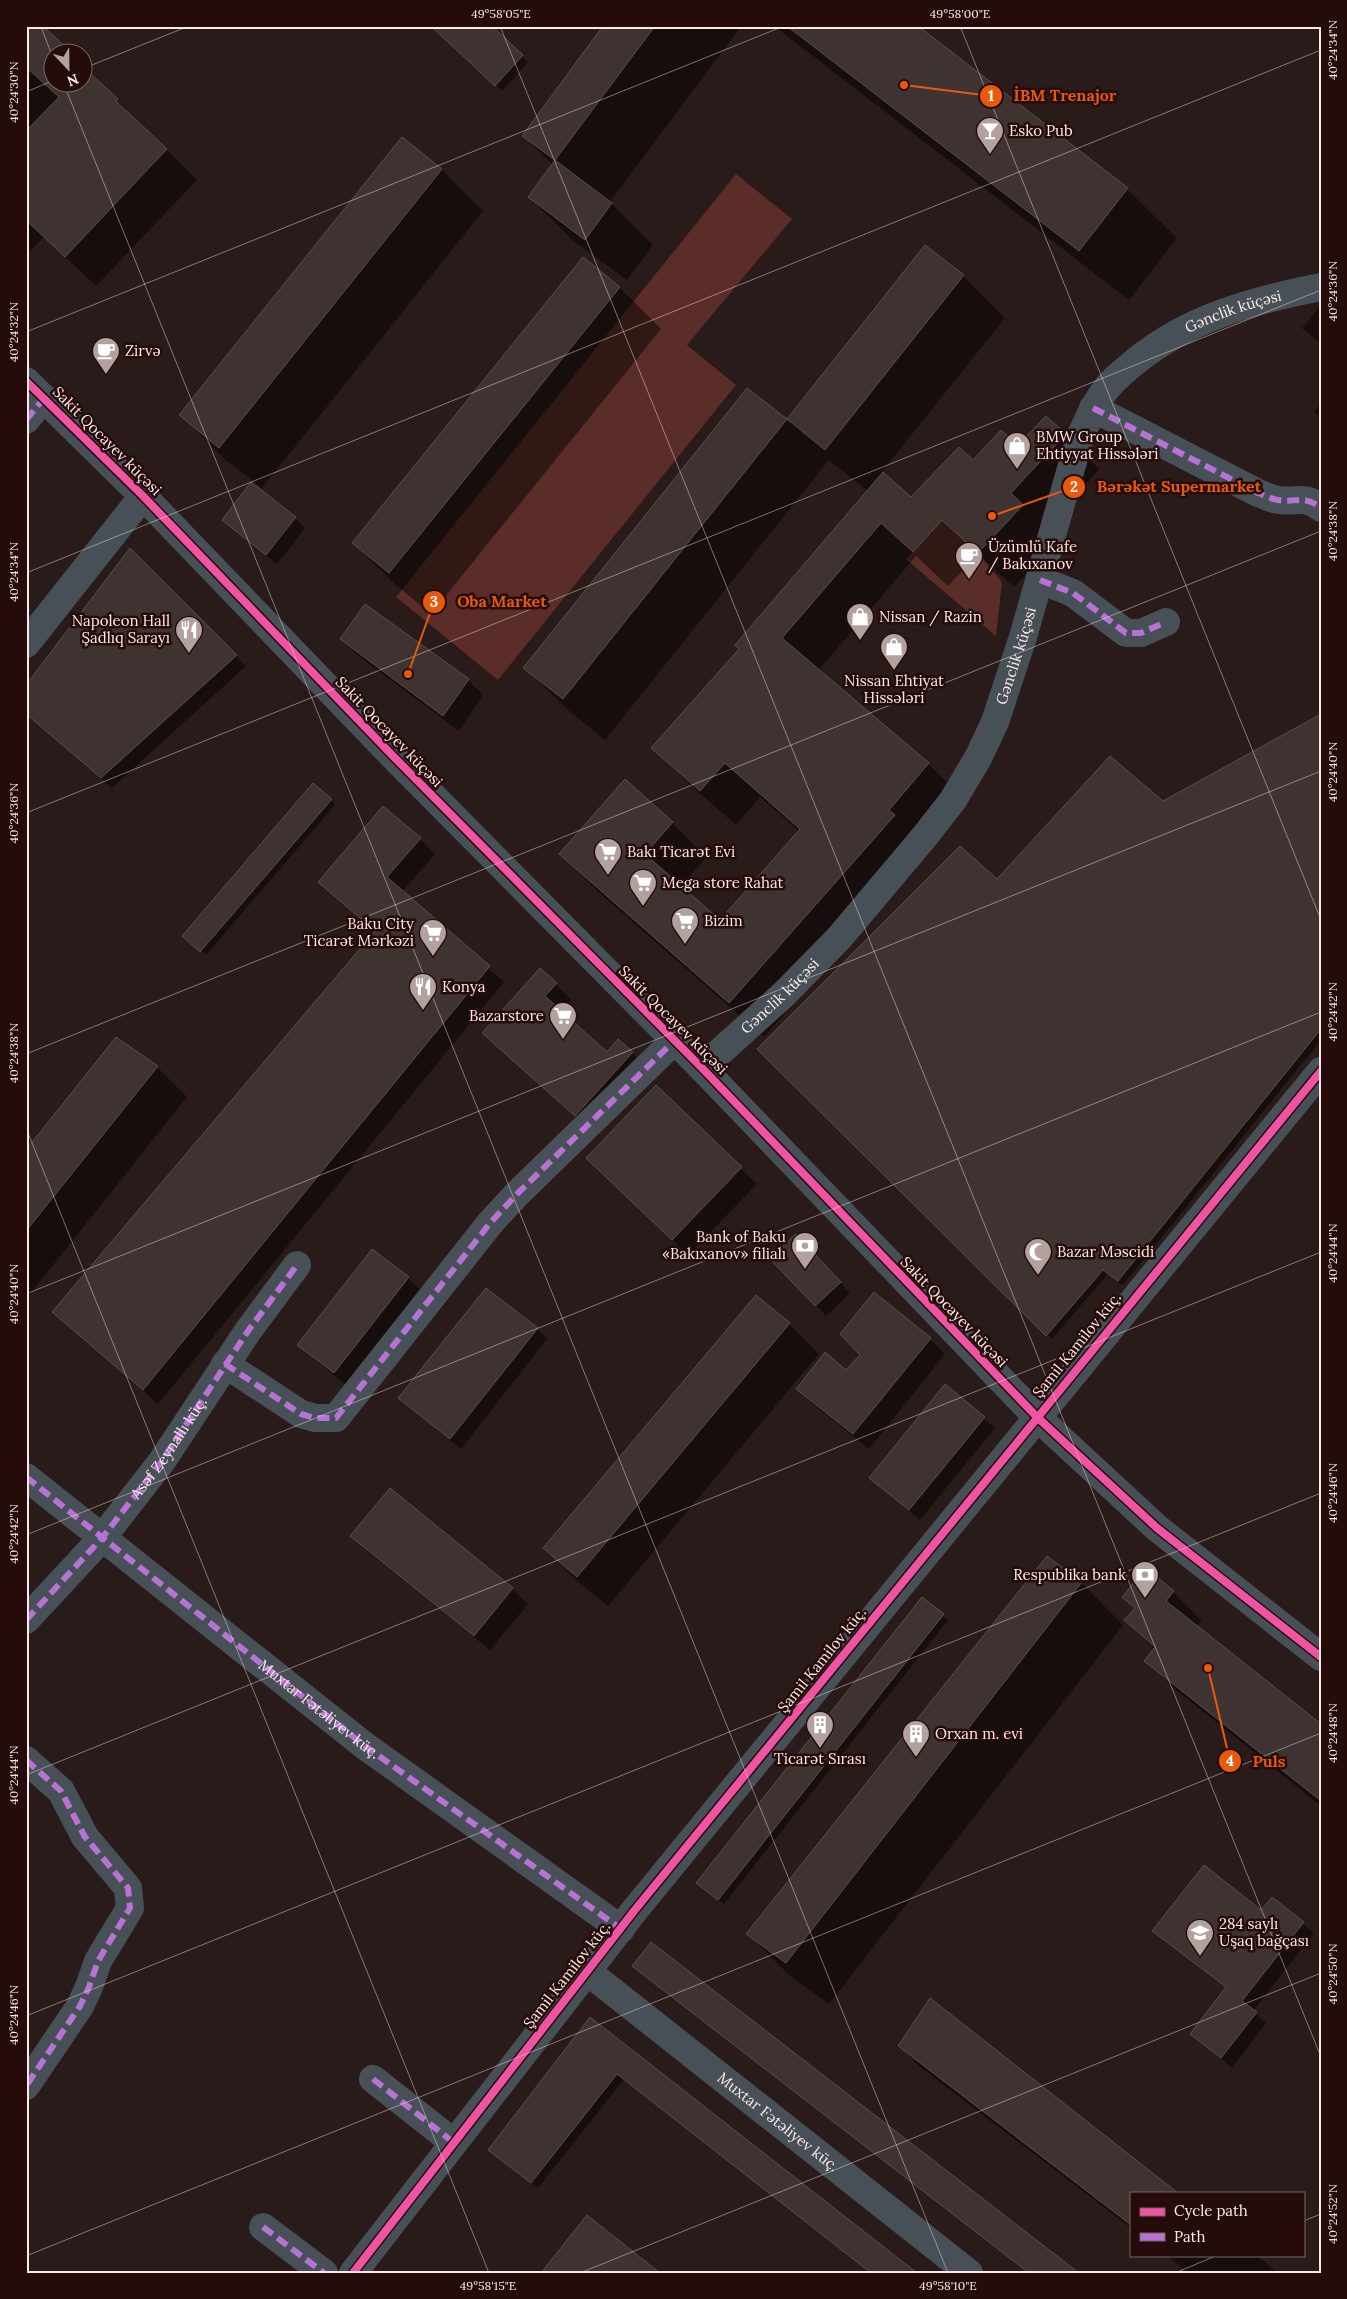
<svg xmlns="http://www.w3.org/2000/svg" width="1347" height="2299" viewBox="0 0 1347 2299" font-family="Lora,serif">
<style>
.green{fill:#5a2d29}
.shadow{fill:#0007}
.building{fill:#3f3332;stroke:#5a4e4c}
.lines{fill:none;stroke-linecap:round;stroke-linejoin:round}
.minor{stroke:#475057;stroke-width:28}
.quiet{stroke:#b673d3;stroke-width:6;stroke-dasharray:12 6;stroke-linecap:butt}
.cycleway-casing{stroke:#250c0a;stroke-width:11}
.cycleway{stroke:#f153a3;stroke-width:8}
.ticks{fill:none;stroke:#fce9e7;stroke-width:1;stroke-opacity:0.45}
.labels{text-anchor:middle;stroke-width:5;stroke-linejoin:round;paint-order:stroke}
.poi-label{font-size:15px;fill:#fce9e7;stroke:#250c0a;text-anchor:start}
.street-label{font-size:15px;fill:#fce9e7;stroke:#250c0a}
.leader{fill:none;stroke:#e8590c;stroke-width:2}
.callout-dot{fill:#e8590c;stroke:#250c0a;stroke-width:2}
.mark-label{font-size:15px;text-anchor:middle;font-weight:bold;fill:#fff}
.callout-label{font-size:16px;text-anchor:middle;font-weight:bold;fill:#e8590c;stroke:#250c0a;stroke-width:5;stroke-linejoin:round;paint-order:stroke}
.neatline{fill:none;stroke:#fce9e7;stroke-width:2}
.ticks-label{font-size:12px;text-anchor:middle;fill:#fce9e7}
</style>
<rect width="100%" height="100%" fill="#291b19"/>
<!-- green -->
<g class="green">
<path d="M736,174L792,219L687,345L736,385L498,680L396,597Z"/>
<path d="M942,520L978,553L1002,582L996,636L906,559Z"/>
</g>
<!-- shadow -->
<g class="shadow">
<path d="M26,26H41L68,52H52V82L117,100L197,180L96,286L44,237L26,255Z"/>
<path d="M432,26H490L528,62L502,91Z"/>
<path d="M605,26H741L610,202L653,245L627,280L571,239L529,197L553,165L523,136Z"/>
<path d="M774,26H916L1127,189L1177,238L1129,300Z"/>
<path d="M402,138L442,170L483,211L262,488L222,457L181,415Z"/>
<path d="M926,247L963,276L1005,318L881,473L912,499L973,462L1064,434L1099,469L1046,529L1057,540L1014,587L978,554L948,586L916,556L819,670L928,764L963,798L929,851L764,1037L595,889L561,854L672,823L707,857L680,887L720,922L800,832L760,797L736,825L688,783L653,748L740,649L868,491L829,460L605,740L567,709L525,668L747,389L787,421Z"/>
<path d="M619,287L661,329L431,614L395,584L353,543Z"/>
<path d="M1321,305V344L1302,328Z"/>
<path d="M1321,403V418L1314,412Z"/>
<path d="M295,518L305,528L277,564L223,520Z"/>
<path d="M130,549L246,666L112,788L26,714Z"/>
<path d="M341,639L468,680L483,695L459,731L357,655Z"/>
<path d="M1321,716V1040L1123,1285L1108,1274L1052,1339L759,1049L997,881L1163,803Z"/>
<path d="M331,800L335,805L206,955L188,940Z"/>
<path d="M420,839L435,854L402,892L504,982L158,1404L54,1312L375,932L319,882Z"/>
<path d="M540,970L572,1000L560,1012L607,1053H632L648,1068L591,1131L483,1033Z"/>
<path d="M157,1067L187,1097L26,1299V1152Z"/>
<path d="M656,1087L757,1184L688,1255L604,1173Z"/>
<path d="M806,1246L850,1293L826,1316L816,1305Z"/>
<path d="M408,1278L424,1293L350,1388L315,1360L299,1345Z"/>
<path d="M789,1324L819,1354L608,1606L575,1579L545,1548Z"/>
<path d="M537,1329L547,1339L461,1449L400,1398Z"/>
<path d="M930,1339L945,1354L869,1449L813,1404L798,1389Z"/>
<path d="M945,1386L995,1428L920,1520L870,1477Z"/>
<path d="M352,1536L512,1589L528,1604L490,1650L368,1552Z"/>
<path d="M1047,1558L1082,1583L1123,1625L829,2004L789,1975L748,1934Z"/>
<path d="M1173,1592L1202,1621L1196,1627L1321,1726V1806L1175,1689L1146,1661L1155,1650L1125,1620L1135,1609L1123,1596Z"/>
<path d="M923,1599L948,1620L724,1904L702,1888Z"/>
<path d="M1272,1899L1314,1933L1253,2011L1266,2023L1232,2068L1191,2034L1227,1988L1164,1941L1154,1931L1262,1912Z"/>
<path d="M590,2019L624,2079L538,2188L490,2150Z"/>
<path d="M900,2046L1131,2193V2228L920,2067Z"/>
<path d="M1166,2255H1256L1278,2273H1189Z"/>
</g>
<!-- building -->
<g class="building">
<path d="M26,26H43L71,52H52V82H82V66L118,99L116,101L167,149L65,257L26,220V131L59,97L26,67Z"/>
<path d="M431,26H492L523,55L495,86Z"/>
<path d="M603,26H655L555,160L522,136Z"/>
<path d="M787,26H918L1128,188L1079,251Z"/>
<path d="M402,137L442,169L219,448L179,415Z"/>
<path d="M555,160L612,203L585,240L528,197Z"/>
<path d="M925,245L964,275L825,450L787,419Z"/>
<path d="M583,257L620,287L389,573L352,543Z"/>
<path d="M747,388L787,419L563,699L523,668Z"/>
<path d="M1046,416L1065,433L1064,436L1011,493L1023,505L978,553L942,520L913,552L881,523L782,638L929,763L889,810L895,815L729,1003L559,854L625,779L673,822L645,854L720,920L800,829L725,763L700,791L651,748L739,649L735,645L883,472L911,497L959,447L973,460L1001,430L1018,445Z"/>
<path d="M251,482L296,517L266,555L222,520Z"/>
<path d="M130,548L237,655L101,778L26,714V685Z"/>
<path d="M365,604L469,679L443,716L340,639Z"/>
<path d="M1321,714V1029L1118,1281L1103,1270L1046,1336L757,1049L960,846L997,879L1110,756L1163,801Z"/>
<path d="M313,783L332,799L200,952L182,936Z"/>
<path d="M383,806L421,838L387,877L490,966L143,1390L52,1312L375,931L318,882Z"/>
<path d="M540,968L557,983L545,996L607,1052L618,1039L633,1052L575,1116L482,1033Z"/>
<path d="M116,1037L158,1066L26,1231V1150Z"/>
<path d="M656,1085L742,1167L672,1240L586,1158Z"/>
<path d="M796,1234L841,1282L815,1306L769,1258Z"/>
<path d="M372,1249L409,1277L334,1373L297,1345Z"/>
<path d="M486,1288L538,1328L450,1439L398,1398Z"/>
<path d="M874,1292L931,1338L853,1434L796,1389L825,1352L846,1370L860,1355L840,1334Z"/>
<path d="M756,1295L790,1323L577,1577L543,1548Z"/>
<path d="M945,1384L985,1417L909,1510L869,1478Z"/>
<path d="M390,1488L513,1588L474,1636L350,1536Z"/>
<path d="M1047,1556L1082,1582L786,1963L746,1934Z"/>
<path d="M1146,1568L1174,1591L1166,1601L1321,1724V1801L1144,1661L1155,1647L1124,1620L1135,1608L1122,1597Z"/>
<path d="M922,1597L944,1614L718,1900L696,1883Z"/>
<path d="M1204,1865L1261,1910L1272,1897L1304,1922L1242,2001L1257,2012L1221,2058L1190,2034L1226,1987L1152,1931Z"/>
<path d="M651,1942L1079,2273H1029L632,1966Z"/>
<path d="M930,1998L1178,2193H1131V2225L898,2046Z"/>
<path d="M590,2017L917,2273H871L617,2074L531,2183L488,2150Z"/>
<path d="M587,2215L660,2273H541Z"/>
</g>
<g class="lines">
<!-- minor -->
<g class="minor">
<path d="M26,381L143,496L392,755L702,1068L1037,1417L1157,1528L1321,1657"/>
<path d="M1093,408L1258,493C1264,495 1271,499 1278,500C1296,503 1304,494 1321,508"/>
<path d="M26,420L44,398"/>
<path d="M1040,580L1073,593L1126,633H1141L1166,622"/>
<path d="M26,644L143,496"/>
<path id="s1" d="M702,1068L784,994L839,938L925,836L953,800L978,758L995,722L1023,637L1080,437C1087,422 1093,407 1103,393C1112,380 1124,371 1136,361C1189,318 1254,300 1321,287"/>
<path d="M225,1364L301,1414L315,1418H336L491,1222L517,1194L675,1040"/>
<path d="M26,1477L365,1746L621,1929"/>
<path d="M26,1620L102,1538L162,1461L248,1331L297,1265"/>
<path d="M26,1760L61,1791L85,1837L128,1888L130,1908L98,1961L89,1987L80,2006L26,2086"/>
<path id="s2" d="M588,1972L969,2273"/>
<path d="M373,2079L453,2142"/>
<path d="M263,2227L324,2273"/>
<path d="M353,2273L634,1911L1321,1071"/>
</g>
<!-- quiet -->
<g class="quiet">
<path d="M1093,408L1258,493C1264,495 1271,499 1278,500C1296,503 1304,494 1321,508"/>
<path d="M26,420L44,398"/>
<path d="M1040,580L1073,593L1126,633H1141L1166,622"/>
<path d="M225,1364L301,1414L315,1418H336L491,1222L517,1194L675,1040"/>
<path id="s3" d="M26,1477L365,1746L621,1929"/>
<path id="s4" d="M26,1620L102,1538L162,1461L248,1331L297,1265"/>
<path d="M26,1760L61,1791L85,1837L128,1888L130,1908L98,1961L89,1987L80,2006L26,2086"/>
<path d="M373,2079L453,2142"/>
<path d="M263,2227L324,2273"/>
</g>
<defs>
<g id="cycleway">
<path d="M26,381L143,496L392,755L702,1068L1037,1417L1157,1528L1321,1657"/>
<path d="M353,2273L634,1911L1321,1071"/>
</g>
</defs>
<!-- cycleway casing -->
<use href="#cycleway" class="cycleway-casing"/>
<!-- cycleway -->
<use href="#cycleway" class="cycleway"/>
</g>
<!-- ticks -->
<path class="ticks" d="M41,26L52,56M500,26L1321,2057M960,26L1321,920M82,69L189,26M63,82L948,2273M26,92L52,81M26,332L784,26M26,573L1321,50M26,813L1321,290M26,1054L1321,531M26,1128L489,2273M26,1294L1321,771M26,1535L1321,1012M26,1775L1321,1252M26,2016L1321,1493M1303,2221L1321,2214M26,2256L1321,1733M26,2265L29,2273M580,2273L1321,1973M1175,2273L1218,2255"/>
<!-- icons -->
<defs>
<symbol id="bar-pin" viewBox="-11 -11 22 30"><path d="M0 17L-7.5 6A9.5 9.5 0 1 1 7.5 6Z" fill="#b2a19f" stroke="#250c0a"/><path d="M-6-5H6L.8 .8V4.5H3.5V6h-7V4.5H-.8V.8Z" fill="#fff"/></symbol>
<symbol id="cafe-pin" viewBox="-11 -11 22 30"><path d="M0 17L-7.5 6A9.5 9.5 0 1 1 7.5 6Z" fill="#b2a19f" stroke="#250c0a"/><path d="M-5.5-4.5H6V0H3Q3 3.5 0 3.5H-2.5Q-5.5 3.5-5.5 0ZM3-3.2v2h1.7v-2ZM-6 4.5H4V6H-6Z" fill="#fff"/></symbol>
<symbol id="shop-pin" viewBox="-11 -11 22 30"><path d="M0 17L-7.5 6A9.5 9.5 0 1 1 7.5 6Z" fill="#b2a19f" stroke="#250c0a"/><path d="M-5-2.5h2.3a2.7 3.5 0 0 1 5.4 0H5L5.5 6h-11ZM-1.5-2.5h3a1.5 2.3 0 0 0-3 0Z" fill="#fff"/></symbol>
<symbol id="restaurant-pin" viewBox="-11 -11 22 30"><path d="M0 17L-7.5 6A9.5 9.5 0 1 1 7.5 6Z" fill="#b2a19f" stroke="#250c0a"/><path d="M-5-6h1v4h1v-4h1v4h1v-4h1v5L-1.5 .5V6h-2V.5L-5-1ZM5-6V6H3V1.5H1.5Q1.5-4 5-6Z" fill="#fff"/></symbol>
<symbol id="supermarket-pin" viewBox="-11 -11 22 30"><path d="M0 17L-7.5 6A9.5 9.5 0 1 1 7.5 6Z" fill="#b2a19f" stroke="#250c0a"/><path d="M-6-5.5h2.5l.6 2H6L4.5 2H-2.5L-4.4-4H-6ZM-1.5 3.2a1.3 1.3 0 1 0 .1 0ZM3 3.2a1.3 1.3 0 1 0 .1 0Z" fill="#fff"/></symbol>
<symbol id="bank-pin" viewBox="-11 -11 22 30"><path d="M0 17L-7.5 6A9.5 9.5 0 1 1 7.5 6Z" fill="#b2a19f" stroke="#250c0a"/><path d="M-6-4H6V4H-6ZM0-2.3a2.3 2.3 0 1 0 0 4.6a2.3 2.3 0 1 0 0-4.6Z" fill="#fff"/></symbol>
<symbol id="mosque-pin" viewBox="-11 -11 22 30"><path d="M0 17L-7.5 6A9.5 9.5 0 1 1 7.5 6Z" fill="#b2a19f" stroke="#250c0a"/><path d="M3.5-4.9A6 6 0 1 0 3.5 4.9A5 5 0 1 1 3.5-4.9Z" fill="#fff"/></symbol>
<symbol id="building-pin" viewBox="-11 -11 22 30"><path d="M0 17L-7.5 6A9.5 9.5 0 1 1 7.5 6Z" fill="#b2a19f" stroke="#250c0a"/><path d="M-4-6H4V6H1V3H-1V6H-4ZM-2.5-4.3h1.7v1.8h-1.7ZM.8-4.3h1.7v1.8H.8ZM-2.5-1h1.7V.8h-1.7ZM.8-1h1.7V.8H.8Z" fill="#fff"/></symbol>
<symbol id="school-pin" viewBox="-11 -11 22 30"><path d="M0 17L-7.5 6A9.5 9.5 0 1 1 7.5 6Z" fill="#b2a19f" stroke="#250c0a"/><path d="M0-5L7-2L0 1L-7-2ZM-4 1L0 2.5L4 1V4Q0 6-4 4Z" fill="#fff"/></symbol>
</defs>
<g fill-rule="evenodd">
<use href="#bar-pin" x="974" y="115" width="32" height="43"/>
<use href="#cafe-pin" x="90" y="335" width="32" height="43"/>
<use href="#shop-pin" x="1001" y="430" width="32" height="43"/>
<use href="#cafe-pin" x="953" y="540" width="32" height="43"/>
<use href="#shop-pin" x="844" y="601" width="32" height="43"/>
<use href="#restaurant-pin" x="173" y="614" width="32" height="43"/>
<use href="#shop-pin" x="878" y="631" width="32" height="43"/>
<use href="#supermarket-pin" x="592" y="836" width="32" height="43"/>
<use href="#supermarket-pin" x="627" y="867" width="32" height="43"/>
<use href="#supermarket-pin" x="669" y="905" width="32" height="43"/>
<use href="#supermarket-pin" x="417" y="917" width="32" height="43"/>
<use href="#restaurant-pin" x="407" y="971" width="32" height="43"/>
<use href="#supermarket-pin" x="547" y="1000" width="32" height="43"/>
<use href="#bank-pin" x="789" y="1230" width="32" height="43"/>
<use href="#mosque-pin" x="1022" y="1236" width="32" height="43"/>
<use href="#bank-pin" x="1129" y="1559" width="32" height="43"/>
<use href="#building-pin" x="804" y="1709" width="32" height="43"/>
<use href="#building-pin" x="900" y="1718" width="32" height="43"/>
<use href="#school-pin" x="1184" y="1917" width="32" height="43"/>
</g>
<g class="labels">
<!-- poi labels -->
<g class="poi-label">
<text x="1009" y="136">Esko Pub</text>
<text x="125" y="356">Zirvə</text>
<text x="1036" y="442">BMW Group<tspan x="1036" dy="17">Ehtiyyat Hissələri</tspan></text>
<text x="988" y="552">Üzümlü Kafe<tspan x="988" dy="17">/ Bakıxanov</tspan></text>
<text x="879" y="622">Nissan / Razin</text>
<text x="170" y="626" text-anchor="end">Napoleon Hall<tspan x="170" dy="17">Şadlıq Sarayı</tspan></text>
<text x="894" y="686" text-anchor="middle">Nissan Ehtiyat<tspan x="894" dy="17">Hissələri</tspan></text>
<text x="627" y="857">Bakı Ticarət Evi</text>
<text x="662" y="888">Mega store Rahat</text>
<text x="704" y="926">Bizim</text>
<text x="414" y="929" text-anchor="end">Baku City<tspan x="414" dy="17">Ticarət Mərkəzi</tspan></text>
<text x="442" y="992">Konya</text>
<text x="544" y="1021" text-anchor="end">Bazarstore</text>
<text x="786" y="1242" text-anchor="end">Bank of Baku<tspan x="786" dy="17">«Bakıxanov» filialı</tspan></text>
<text x="1057" y="1257">Bazar Məscidi</text>
<text x="1126" y="1580" text-anchor="end">Respublika bank</text>
<text x="935" y="1739">Orxan m. evi</text>
<text x="820" y="1764" text-anchor="middle">Ticarət Sırası</text>
<text x="1219" y="1929">284 saylı<tspan x="1219" dy="17">Uşaq bağçası</tspan></text>
</g>
<!-- street labels -->
<g class="street-label">
<text dy="5" stroke="none"><textPath href="#s1" startOffset="960">Gənclik küçəsi</textPath></text>
<text transform="translate(107 441) rotate(45)" y="5">Sakit Qocayev küçəsi</text>
<text dy="5" stroke="none"><textPath href="#s1" startOffset="526">Gənclik küçəsi</textPath></text>
<text transform="translate(389 732) rotate(46)" y="5">Sakit Qocayev küçəsi</text>
<text dy="5" stroke="none"><textPath href="#s1" startOffset="106">Gənclik küçəsi</textPath></text>
<text transform="translate(673 1020) rotate(45)" y="5">Sakit Qocayev küçəsi</text>
<text transform="translate(954 1312) rotate(46)" y="5">Sakit Qocayev küçəsi</text>
<text transform="translate(1077 1345) rotate(-51)" y="5">Şamil Kamilov küç.</text>
<text dy="5" stroke="none"><textPath href="#s4" startOffset="224">Asəf Zeynallı küç.</textPath></text>
<text transform="translate(822 1660) rotate(-51)" y="5">Şamil Kamilov küç.</text>
<text dy="5" stroke="none"><textPath href="#s3" startOffset="374">Muxtar Fətəliyev küç.</textPath></text>
<text transform="translate(567 1975) rotate(-52)" y="5">Şamil Kamilov küç.</text>
<text dy="5" stroke="none"><textPath href="#s2" startOffset="242">Muxtar Fətəliyev küç.</textPath></text>
</g>
</g>
<!-- callouts -->
<path class="leader" d="M904 85L991 96M992 516L1074 487M408 674L434 602M1208 1668L1230 1761"/>
<g class="callout-dot">
<circle cx="904" cy="85" r="5"/>
<circle cx="992" cy="516" r="5"/>
<circle cx="408" cy="674" r="5"/>
<circle cx="1208" cy="1668" r="5"/>
<circle cx="991" cy="96" r="12"/>
<circle cx="1074" cy="487" r="12"/>
<circle cx="434" cy="602" r="12"/>
<circle cx="1230" cy="1761" r="12"/>
</g>
<g class="mark-label">
<text x="991" y="101">1</text>
<text x="1074" y="492">2</text>
<text x="434" y="607">3</text>
<text x="1230" y="1766">4</text>
</g>
<g class="callout-label">
<text x="1065" y="101">İBM Trenajor</text>
<text x="1179" y="492">Bərəkət Supermarket</text>
<text x="502" y="607">Oba Market</text>
<text x="1269" y="1767">Puls</text>
</g>
<!-- border -->
<rect width="1347" height="2299" fill="none" stroke="#250c0a" stroke-width="55"/>
<!-- legend -->
<rect x="1130" y="2192" width="175" height="65" fill="#250c0a" stroke="#7b6462"/>
<rect x="1140" y="2208" width="25" height="8" fill="#f153a3" stroke="#7b6462"/>
<text x="1174" y="2216" font-size="15" fill="#fce9e7">Cycle path</text>
<rect x="1140" y="2233" width="25" height="8" fill="#b673d3" stroke="#7b6462"/>
<text x="1174" y="2242" font-size="15" fill="#fce9e7">Path</text>
<!-- north arrow -->
<g transform="translate(68 68) rotate(158)"><circle r="24" fill="#250c0a" stroke="#7b6462"/>
<path d="M0-4L9 19L0 12L-9 19Z" fill="#b2a19f"/>
<text y="-8" font-size="14" font-weight="bold" text-anchor="middle" fill="#fce9e7">N</text>
</g>
<rect x="28" y="28" width="1292" height="2244" class="neatline"/>
<g class="ticks-label">
<text x="501" y="18">49°58'05"E</text>
<text x="960" y="18">49°58'00"E</text>
<text transform="translate(1333 50) rotate(-90)" y="4">40°24'34"N</text>
<text transform="translate(14 92) rotate(-90)" y="4">40°24'30"N</text>
<text transform="translate(1333 291) rotate(-90)" y="4">40°24'36"N</text>
<text transform="translate(14 332) rotate(-90)" y="4">40°24'32"N</text>
<text transform="translate(1333 531) rotate(-90)" y="4">40°24'38"N</text>
<text transform="translate(14 572) rotate(-90)" y="4">40°24'34"N</text>
<text transform="translate(1333 772) rotate(-90)" y="4">40°24'40"N</text>
<text transform="translate(14 813) rotate(-90)" y="4">40°24'36"N</text>
<text transform="translate(1333 1012) rotate(-90)" y="4">40°24'42"N</text>
<text transform="translate(14 1053) rotate(-90)" y="4">40°24'38"N</text>
<text transform="translate(1333 1253) rotate(-90)" y="4">40°24'44"N</text>
<text transform="translate(14 1294) rotate(-90)" y="4">40°24'40"N</text>
<text transform="translate(1333 1493) rotate(-90)" y="4">40°24'46"N</text>
<text transform="translate(14 1534) rotate(-90)" y="4">40°24'42"N</text>
<text transform="translate(1333 1733) rotate(-90)" y="4">40°24'48"N</text>
<text transform="translate(14 1775) rotate(-90)" y="4">40°24'44"N</text>
<text transform="translate(1333 1974) rotate(-90)" y="4">40°24'50"N</text>
<text transform="translate(14 2015) rotate(-90)" y="4">40°24'46"N</text>
<text transform="translate(1333 2214) rotate(-90)" y="4">40°24'52"N</text>
<text x="488" y="2290">49°58'15"E</text>
<text x="948" y="2290">49°58'10"E</text>
</g>
</svg>
